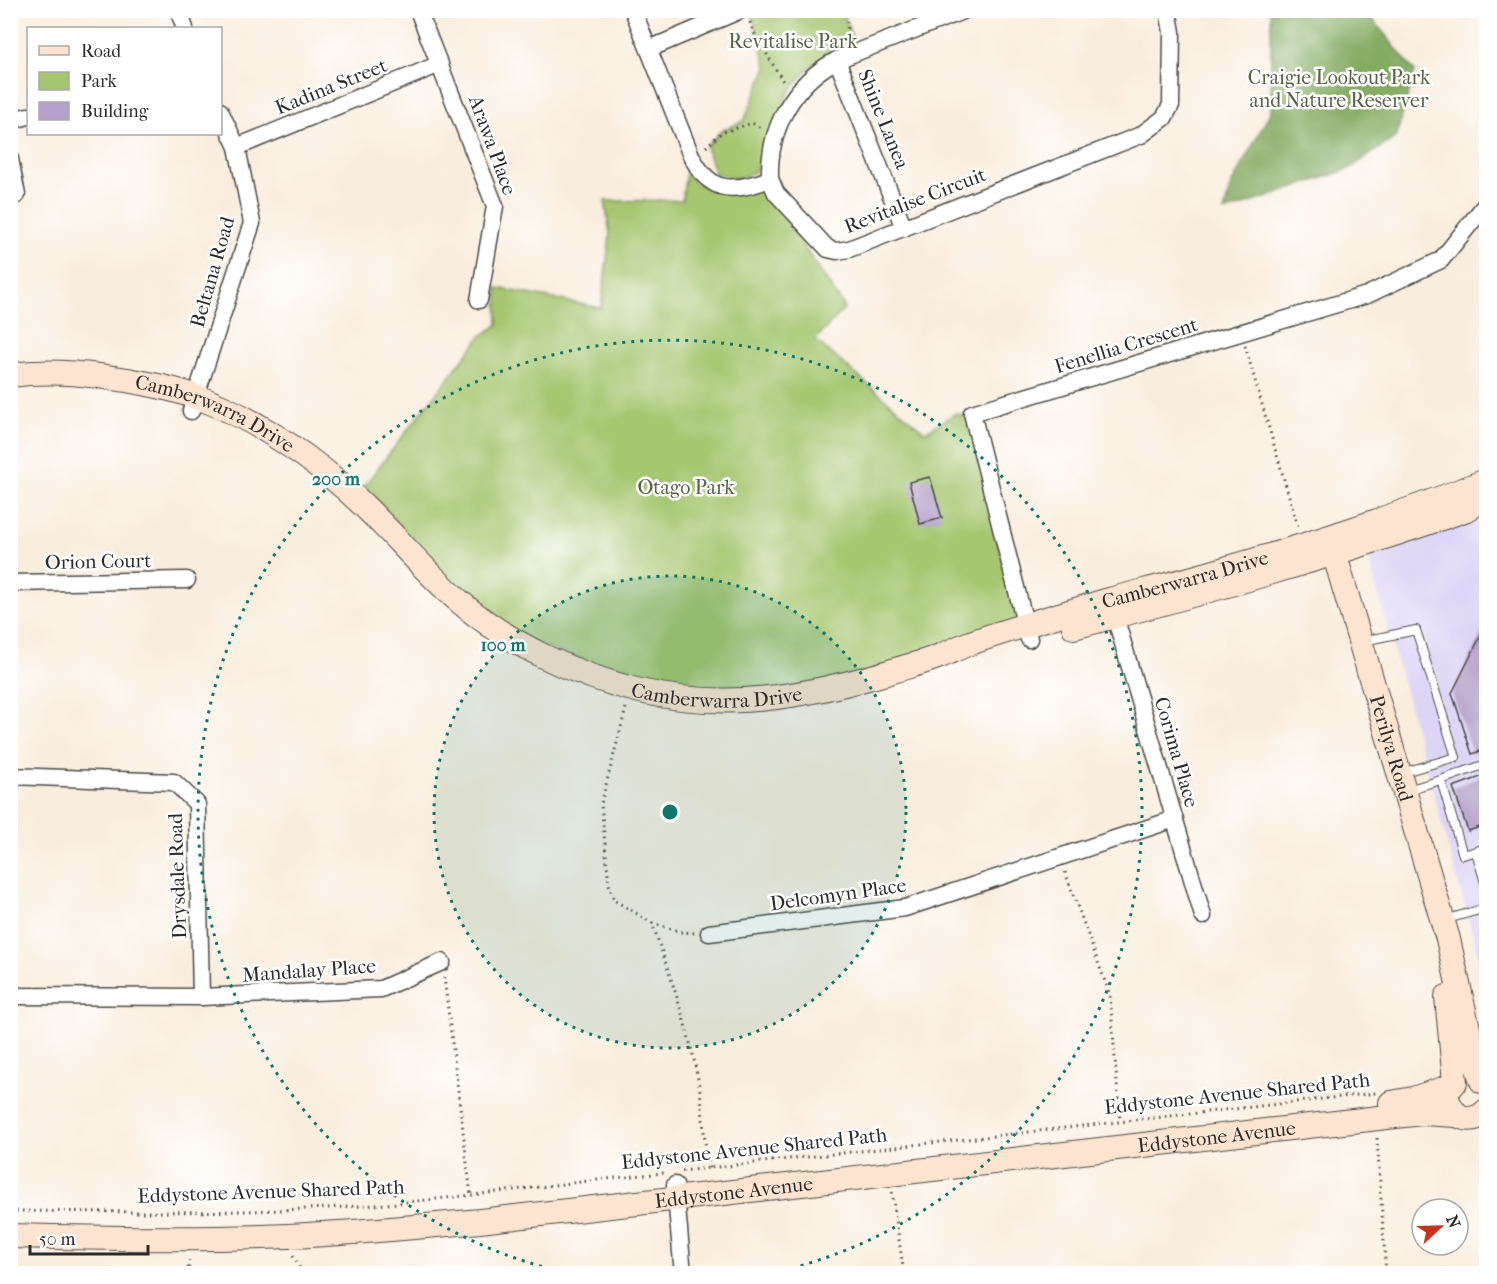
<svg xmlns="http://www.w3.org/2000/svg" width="1497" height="1284" viewBox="0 0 1497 1284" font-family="'IM FELL French Canon',serif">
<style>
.built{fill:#ddd5f6}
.green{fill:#a6c66f;stroke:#68784d;stroke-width:1.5}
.forest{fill:#84ab62;stroke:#586b46;stroke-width:1.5}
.building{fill:#b5a1c9}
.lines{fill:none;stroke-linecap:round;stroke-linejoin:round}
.lane-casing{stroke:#4a4846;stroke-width:10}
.street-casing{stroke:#4a4846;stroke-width:19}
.secondary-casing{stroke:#4a4846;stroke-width:26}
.path{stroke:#4a4846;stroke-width:3;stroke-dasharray:1.5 4.5;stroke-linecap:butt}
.lane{stroke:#fff;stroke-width:8}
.street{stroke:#fff;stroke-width:16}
.secondary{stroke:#fde4d1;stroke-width:24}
.ring{fill:none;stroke:#0f766e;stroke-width:3;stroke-dasharray:3 6}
.labels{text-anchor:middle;stroke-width:5;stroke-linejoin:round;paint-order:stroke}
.park-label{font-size:20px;fill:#566143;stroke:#fff}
.street-label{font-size:20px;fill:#2b2b2b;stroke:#fff}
.centre{fill:#0f766e;stroke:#fff;stroke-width:3}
.ring-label{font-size:18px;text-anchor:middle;font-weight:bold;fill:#0f766e;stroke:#fff;stroke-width:5;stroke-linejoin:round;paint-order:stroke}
</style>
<rect width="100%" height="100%" fill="#fff"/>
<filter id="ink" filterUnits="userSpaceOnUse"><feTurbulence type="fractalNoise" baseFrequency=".0167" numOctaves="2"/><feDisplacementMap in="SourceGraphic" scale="12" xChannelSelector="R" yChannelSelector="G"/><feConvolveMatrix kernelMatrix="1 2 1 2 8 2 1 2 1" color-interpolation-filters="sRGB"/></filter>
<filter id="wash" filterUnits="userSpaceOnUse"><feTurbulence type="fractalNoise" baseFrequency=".008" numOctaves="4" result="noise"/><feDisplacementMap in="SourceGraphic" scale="24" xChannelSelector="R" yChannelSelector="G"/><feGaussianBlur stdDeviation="1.35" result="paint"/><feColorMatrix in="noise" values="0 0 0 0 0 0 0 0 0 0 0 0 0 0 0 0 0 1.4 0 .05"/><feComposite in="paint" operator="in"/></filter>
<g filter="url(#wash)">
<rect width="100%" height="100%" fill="#f9eddd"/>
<!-- built -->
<path class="built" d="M1486,513V967L1482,968L1368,558Z"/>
<!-- green -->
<g class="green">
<path d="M751,11H842L852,37L812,65L789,92L755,172L737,179L715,174L706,147L721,131L744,121L767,67Z"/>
<path d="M686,173L697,184L766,191L845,308L815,340L925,432L956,413L967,418L1019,626L820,685L746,691L660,684L525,641L468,601L364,486L481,336L498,325L497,288L601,308L610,235L605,201L682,200Z"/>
</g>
<!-- forest -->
<path class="forest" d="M1271,11H1366L1415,72L1396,137L1349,169L1224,212L1230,187L1271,111Z"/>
<g id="blocks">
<!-- building -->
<g class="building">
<path d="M930,477L942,518L920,524L909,482Z"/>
<path d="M1486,625V749L1472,754L1452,693Z"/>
<path d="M1486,775V825L1468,831L1453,787Z"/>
</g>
</g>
</g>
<g filter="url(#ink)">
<use href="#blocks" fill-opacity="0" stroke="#4a4846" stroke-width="1.5"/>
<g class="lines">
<defs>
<g id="lane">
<path d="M1363,641L1416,630L1456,757L1401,773"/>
<path d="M1441,780L1486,764"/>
<path d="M1407,790L1441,780L1463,855L1486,848"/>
<path d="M1476,852L1486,886"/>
<path d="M1444,920L1486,908"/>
</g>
<g id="street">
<path d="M178,10L185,28"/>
<path d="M418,10L495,206L479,300"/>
<path d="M633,10L690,153C709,194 731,193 770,179L776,193L828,249L837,251L849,249L1141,135L1164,118L1171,105L1172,32L1168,10"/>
<path d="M649,49L741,10"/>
<path d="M837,60L904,228"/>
<path d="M10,121L28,116"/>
<path d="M237,147L440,64"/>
<path d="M10,159L17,195"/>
<path d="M770,179C768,129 793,83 837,60L965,10"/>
<path d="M191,411L252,223L237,147L220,111"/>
<path d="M10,583L187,580"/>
<path d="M1112,606L1203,916"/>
<path d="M1029,639L972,413L1367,295L1441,260L1486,204"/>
<path d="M10,776L174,782L197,804L201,997"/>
<path d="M709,933L905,908L1175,819"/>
<path d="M10,996L201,997L381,989L442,962"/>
<path d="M675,1185L683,1274"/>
</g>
<g id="secondary">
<path id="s1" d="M10,375C39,371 70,372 99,376C131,380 164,386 194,396C244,413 298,448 339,483C382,519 417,565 460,602C510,645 575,675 640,691C726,711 803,697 886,673C904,667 923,663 940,656C950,652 960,647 970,643C1016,627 1063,614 1109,600C1143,591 1177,583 1211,573C1304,547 1396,516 1486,481"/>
<path id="s2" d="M1330,539L1448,939L1475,1060L1482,1081"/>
<path d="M1074,627C1206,592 1338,555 1467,509L1486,498"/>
<path d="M1447,997L1455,1082"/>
<path d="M1391,1103L1413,1099L1452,1086"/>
<path d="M1449,1103C1456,1120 1474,1124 1486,1111"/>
<path id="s3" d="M10,1236C103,1238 196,1240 289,1236C353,1233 417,1227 480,1221L1422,1113L1456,1115"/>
</g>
</defs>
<!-- lane casing -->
<use href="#lane" class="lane-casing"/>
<!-- street casing -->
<use href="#street" class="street-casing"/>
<!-- secondary casing -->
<use href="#secondary" class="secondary-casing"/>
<!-- path -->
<g class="path">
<path d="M844,10L847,16V41"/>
<path d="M750,22L753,31L784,83"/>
<path d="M706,147L721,133L752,123L762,129"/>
<path d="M1245,346L1298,527"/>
<path d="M626,708L601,804L609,884L614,900L652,923C671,978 691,1034 700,1091C704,1117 703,1142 710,1169"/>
<path d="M1065,872L1110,995L1120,1121"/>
<path d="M652,923L682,932L695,933"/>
<path d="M444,977L471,1195"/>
<path d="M1377,1138L1386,1274"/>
<path d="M682,1171L1376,1093"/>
<path d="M892,1192L904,1274"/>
<path d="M10,1211C132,1212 253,1214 374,1205C471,1197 567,1182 664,1173"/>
<path d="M293,1256L303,1274"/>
<path d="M188,1274L189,1256"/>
</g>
<!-- lane -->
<use href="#lane" class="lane"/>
<!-- street -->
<use href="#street" class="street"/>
<!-- secondary -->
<use href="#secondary" class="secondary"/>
</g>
</g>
<!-- distance rings -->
<circle cx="670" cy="812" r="236" fill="#0f766e" fill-opacity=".12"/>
<g class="ring">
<circle cx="670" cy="812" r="236"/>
<path d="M568 1273A472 472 0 1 1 772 1273"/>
</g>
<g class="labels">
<!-- park labels -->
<g class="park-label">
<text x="793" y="48">Revitalise Park</text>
<text x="1339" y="84">Craigie Lookout Park<tspan x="1339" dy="23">and Nature Reserver</tspan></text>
<text x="686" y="494">Otago Park</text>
</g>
<!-- street labels -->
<g class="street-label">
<text transform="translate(331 86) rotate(-22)" y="7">Kadina Street</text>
<text transform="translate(884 119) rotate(68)" y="7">Shine Lanea</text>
<text transform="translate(493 145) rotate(70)" y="7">Arawa Place</text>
<text transform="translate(915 200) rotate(-21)" y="7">Revitalise Circuit</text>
<text transform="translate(212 272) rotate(-74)" y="7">Beltana Road</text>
<text transform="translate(1126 345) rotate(-17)" y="7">Fenellia Crescent</text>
<text dy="7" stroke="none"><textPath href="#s1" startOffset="212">Camberwarra Drive</textPath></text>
<text transform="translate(98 561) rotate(-1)" y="7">Orion Court</text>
<text dy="7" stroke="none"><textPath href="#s1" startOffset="1292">Camberwarra Drive</textPath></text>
<text dy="7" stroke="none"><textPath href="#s1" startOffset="806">Camberwarra Drive</textPath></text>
<text dy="7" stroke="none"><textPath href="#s2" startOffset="218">Perilya Road</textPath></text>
<text transform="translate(1177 752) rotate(74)" y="7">Corima Place</text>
<text transform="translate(177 876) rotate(-92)" y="7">Drysdale Road</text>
<text transform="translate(838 894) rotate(-8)" y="7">Delcomyn Place</text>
<text transform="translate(309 970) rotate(-4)" y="7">Mandalay Place</text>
<text transform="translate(1237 1093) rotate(-6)" y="7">Eddystone Avenue Shared Path</text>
<text dy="7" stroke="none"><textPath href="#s3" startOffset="1212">Eddystone Avenue</textPath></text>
<text transform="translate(754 1148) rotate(-6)" y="7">Eddystone Avenue Shared Path</text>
<text transform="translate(271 1191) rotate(-2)" y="7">Eddystone Avenue Shared Path</text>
<text dy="7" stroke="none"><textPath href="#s3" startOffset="726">Eddystone Avenue</textPath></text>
</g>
</g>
<circle cx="670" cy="812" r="9" class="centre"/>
<g class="ring-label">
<text x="336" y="485">200 m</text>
<text x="503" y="651">100 m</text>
</g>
<!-- margin -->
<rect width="1497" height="1284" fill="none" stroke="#fff" stroke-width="36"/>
<!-- legend -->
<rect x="27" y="27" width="195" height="108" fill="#ffffff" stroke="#aaaaaa" stroke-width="1.5"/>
<rect x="39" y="46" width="30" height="9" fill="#fde4d1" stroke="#aaaaaa" stroke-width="1.5"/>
<text x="81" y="57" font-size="18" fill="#2b2b2b">Road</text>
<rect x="39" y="72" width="30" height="18" fill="#a6c66f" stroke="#aaaaaa" stroke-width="1.5"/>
<text x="81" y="87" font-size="18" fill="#2b2b2b">Park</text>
<rect x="39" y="102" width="30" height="18" fill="#b5a1c9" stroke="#aaaaaa" stroke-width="1.5"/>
<text x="81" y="117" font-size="18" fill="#2b2b2b">Building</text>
<!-- north arrow -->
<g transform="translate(1440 1227) rotate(68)"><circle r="28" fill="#ffffff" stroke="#aaaaaa" stroke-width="1.5"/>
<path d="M0-4.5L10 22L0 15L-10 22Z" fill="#c8321e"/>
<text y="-9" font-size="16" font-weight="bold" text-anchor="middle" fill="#2b2b2b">N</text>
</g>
<!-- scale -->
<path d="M30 1245v9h118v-9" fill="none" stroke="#2b2b2b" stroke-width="3"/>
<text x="39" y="1245" font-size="18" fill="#2b2b2b" stroke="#ffffff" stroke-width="4.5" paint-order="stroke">50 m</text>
</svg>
